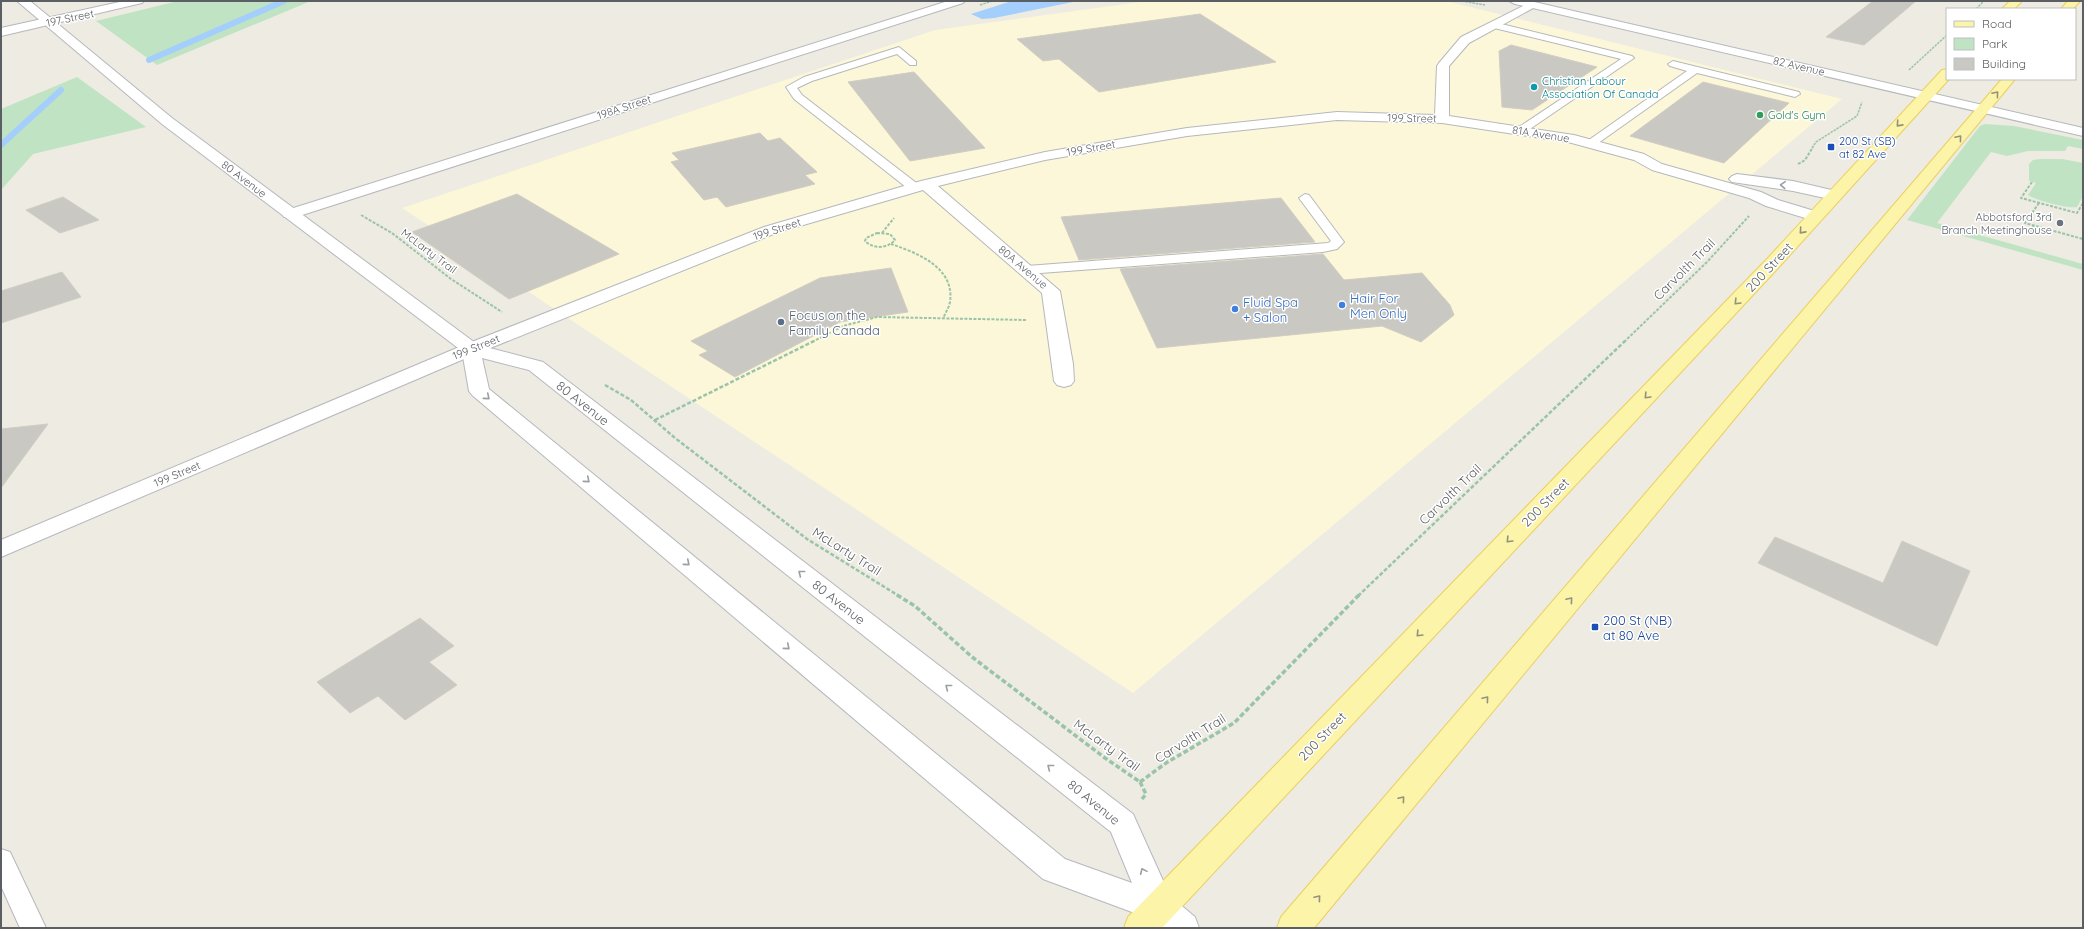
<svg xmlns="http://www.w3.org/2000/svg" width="2084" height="929" viewBox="0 0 2084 929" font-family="Quicksand,sans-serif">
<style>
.commercial{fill:#fcf7d8}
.green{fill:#c0e4c3}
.water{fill:#a4cefb}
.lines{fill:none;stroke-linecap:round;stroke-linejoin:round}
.stream{stroke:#a4cefb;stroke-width:6}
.building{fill:#cac8c2;stroke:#d1cdc1}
.service-casing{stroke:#b5b8bc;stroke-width:2}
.minor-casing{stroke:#b5b8bc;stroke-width:2}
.tertiary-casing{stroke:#b5b8bc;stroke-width:2}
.secondary-casing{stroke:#b6b8be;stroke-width:2}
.primary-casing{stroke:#ebcf5e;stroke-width:2}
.path-far3{stroke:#9ac4a9;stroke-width:1.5;stroke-dasharray:2.5 1;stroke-linecap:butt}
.path-far2{stroke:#9ac4a9;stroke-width:2;stroke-dasharray:3 1.5;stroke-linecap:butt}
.path-far1{stroke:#9ac4a9;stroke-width:2.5;stroke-dasharray:4 2;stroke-linecap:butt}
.path{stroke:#9ac4a9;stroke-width:3.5;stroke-dasharray:5 2.5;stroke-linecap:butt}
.service{fill:#fff;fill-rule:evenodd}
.minor{fill:#fff;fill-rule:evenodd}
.tertiary{fill:#fff;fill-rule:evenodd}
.secondary{fill:#fff;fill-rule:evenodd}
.primary{fill:#fbf4a9;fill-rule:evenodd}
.oneway{stroke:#93927c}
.oneway2{stroke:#9d9ea1}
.culture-dot{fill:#0f9aa8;stroke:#fff;stroke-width:1.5}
.leisure-dot{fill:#2e9e5b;stroke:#fff;stroke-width:1.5}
.transit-dot{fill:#1a4fb4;stroke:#fff;stroke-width:1.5}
.worship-dot{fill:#6b7280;stroke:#fff;stroke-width:1.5}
.shop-dot{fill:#3f7fe0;stroke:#fff;stroke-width:1.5}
.service-dot{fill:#5c6f8a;stroke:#fff;stroke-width:1.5}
.labels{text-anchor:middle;stroke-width:3;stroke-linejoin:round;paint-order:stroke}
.far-street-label{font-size:11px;fill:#5b5e63;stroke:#fff}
.far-culture-label{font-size:11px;fill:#0d838f;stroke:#fff;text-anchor:start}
.far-leisure-label{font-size:11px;fill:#27864d;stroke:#fff;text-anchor:start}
.far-transit-label{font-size:11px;fill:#164399;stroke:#fff;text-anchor:start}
.far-worship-label{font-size:11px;fill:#5b616d;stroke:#fff;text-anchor:end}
.street-label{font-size:13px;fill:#5b5e63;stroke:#fff}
.shop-label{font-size:13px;fill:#366cbe;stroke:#fff;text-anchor:start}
.service-label{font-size:13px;fill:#4e5e75;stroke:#fff;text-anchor:start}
.transit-label{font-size:13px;fill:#164399;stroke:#fff;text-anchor:start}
</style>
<rect width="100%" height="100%" fill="#edebe2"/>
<!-- commercial -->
<path class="commercial" d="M1214,1H1446L1842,99L1133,693L402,208L935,30L1140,2Z"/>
<!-- green -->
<g class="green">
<path d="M178,1H311L157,65L96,21Z"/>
<path d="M77,77L146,127L33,154L1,190V109Z"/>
<path d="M1985,124L2014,126L2083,140V149L2068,146L2065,151H2028L2007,156L1991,152L1937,223L2083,264V270L1907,220L1980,126Z"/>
<path d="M2040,159H2062L2083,163V196L2077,207C2069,209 2035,200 2028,195L2036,183L2029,181V164L2033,160Z"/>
</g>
<!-- water -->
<path class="water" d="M1012,1H1078L994,18L982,19L971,14Z"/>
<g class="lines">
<!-- stream -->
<g class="stream">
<path d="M149,60L284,1"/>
<path d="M1,145L61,90"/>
</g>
</g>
<!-- building -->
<g class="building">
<path d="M1873,1H1916L1864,45L1826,37Z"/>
<path d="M1200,14L1276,62L1099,92L1059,59L1043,61L1017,39Z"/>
<path d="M1511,45L1597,67L1532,110L1502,107L1499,51Z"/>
<path d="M914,72L985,148L910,161L848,82Z"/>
<path d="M1703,82L1789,103L1724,163L1630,136Z"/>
<path d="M760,133L768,141L780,138L817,172L805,175L815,184L726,207L717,197L704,200L671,162L679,160L672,153Z"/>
<path d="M517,194L619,254L509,299L412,232Z"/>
<path d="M63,197L99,220L60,233L26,210Z"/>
<path d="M1281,198L1315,242L1079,260L1061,217Z"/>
<path d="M1323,254L1344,280L1422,273L1450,305L1454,315L1421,342L1382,326L1157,348L1120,269Z"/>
<path d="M891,268L908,312L840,322L735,377L699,355L708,351L691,341L820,278Z"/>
<path d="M62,272L81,297L1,323V291Z"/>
<path d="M48,424L1,488V429Z"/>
<path d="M1775,537L1883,583L1902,541L1970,571L1937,646L1758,563Z"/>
<path d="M420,618L454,646L429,662L457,685L405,720L378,696L350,713L317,682Z"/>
</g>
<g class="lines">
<defs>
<g id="service">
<path d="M1493,22L1632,56L1634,58L1524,133H1516L1515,131L1516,129L1621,59L1490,27V23Z"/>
<path d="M899,47L916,61V65H910L897,54L812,81L797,88L802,95L919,185L921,188L915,192L911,191L794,99L786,87L804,77Z"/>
<path d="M1673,61L1799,92L1800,94L1795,97L1697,73L1594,146H1586L1584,144L1586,142L1687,71L1670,66L1668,64Z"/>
<path d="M1305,194L1309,195L1344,242L1337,249L1323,252L1027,274L1020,270L1027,266L1328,243L1331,241L1299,198Z"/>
<path d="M1,849L10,852L46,928H20L1,886Z"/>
</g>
<g id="minor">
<path d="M124,1H144L142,3L1,36V28Z"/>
<path d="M1531,2L1537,5L1535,7L1469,43L1449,66V116L1574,135L1644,154L1662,164L1761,192L1778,200L1821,213L1823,216L1821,219L1815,221L1766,206L1749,198L1652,170L1634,160L1568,142L1442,123L1337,120L1187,136L1045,160L938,186L1060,291L1073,364L1074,381L1071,385L1064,387L1057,385L1054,381L1042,293L923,190L776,233L478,353L1,557V540L464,345L764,227L921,181L1045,152L1187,128L1337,112L1435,115L1437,66L1439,63L1461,37Z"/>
<path d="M1737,174L1793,181L1840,192L1842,195L1840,198L1834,200L1793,191L1732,182L1729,179L1732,176Z"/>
</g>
<g id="tertiary">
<path d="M948,1H965L963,3L296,217H284L282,214L284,211Z"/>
<path d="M1509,1H1530L2083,128V136L1515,4Z"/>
</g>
<path id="secondary" d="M17,1H30L172,118L478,345L543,362L1133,814L1170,896L1195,917L1199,928H1159L1148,918L1043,879L472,395L469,391L462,351L162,124ZM482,358L529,370L1111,832L1132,883L1065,859L489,389Z"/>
<g id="primary">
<path d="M2010,1H2022L2014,9H2002Z"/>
<path d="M2068,1H2080L2073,9H2061Z"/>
<path d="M1947,69V79H1949L1779,267L1162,928H1124L1128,917L1767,259L1942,70Z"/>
<path d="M2002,79H2015L1314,928H1277L1281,917Z"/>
</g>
</defs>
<!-- service casing -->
<use href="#service" class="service-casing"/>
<!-- minor casing -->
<use href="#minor" class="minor-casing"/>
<!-- tertiary casing -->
<use href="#tertiary" class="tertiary-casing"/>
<!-- secondary casing -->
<use href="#secondary" class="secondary-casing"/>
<!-- primary casing -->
<use href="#primary" class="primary-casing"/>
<!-- path-far3 -->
<g class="path-far3">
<path d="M1462,1L1485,5"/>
<path d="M980,5L992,1"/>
<path d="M1976,9L1984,1"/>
<path d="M1909,70L1947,35"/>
<path d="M1812,148L1816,142L1857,116L1862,102"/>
</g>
<!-- path-far2 -->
<g class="path-far2">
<path d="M1798,164L1805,160L1813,147"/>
<path d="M2032,182L2021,198L2077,213L2083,203"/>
<path d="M2039,203L2025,223L2083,239"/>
<path d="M361,215L392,233L451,279L502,312"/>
<path d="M2030,232L2034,225"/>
<path d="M877,233L890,234L895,240C887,249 873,249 865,241L866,238Z"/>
<path d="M882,233L894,218"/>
<path d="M891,244C917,253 955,267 950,302C949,308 945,313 943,319"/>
<path d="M812,342L843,326L877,317L1027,320"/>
<path d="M1624,342L1707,262L1749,216"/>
</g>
<!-- path-far1 -->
<g class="path-far1">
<path d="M605,385L631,400L675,438L807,539L899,596"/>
<path d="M655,420L814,341"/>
<path d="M1358,596L1625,341"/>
</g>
<!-- path -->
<g class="path">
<path d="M897,595L915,606L972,657L1105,758L1140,782"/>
<path d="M1140,782L1166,763L1234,723L1359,595"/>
<path d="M1140,782L1146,794L1142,799"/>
</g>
<!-- service -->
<use href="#service" class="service"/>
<!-- minor -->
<use href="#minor" class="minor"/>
<!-- tertiary -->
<use href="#tertiary" class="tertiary"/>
<!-- secondary -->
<use href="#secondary" class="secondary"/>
<!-- primary -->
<use href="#primary" class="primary"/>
</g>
<!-- one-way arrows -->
<defs><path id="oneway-chevron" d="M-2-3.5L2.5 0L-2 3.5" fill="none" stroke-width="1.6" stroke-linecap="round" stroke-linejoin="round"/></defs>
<g class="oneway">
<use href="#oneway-chevron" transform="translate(1996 94) rotate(-50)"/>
<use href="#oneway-chevron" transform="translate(1899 124) rotate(132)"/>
<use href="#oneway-chevron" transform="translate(1959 138) rotate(-50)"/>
<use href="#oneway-chevron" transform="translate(1802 231) rotate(132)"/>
<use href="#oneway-chevron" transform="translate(1737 302) rotate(134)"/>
<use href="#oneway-chevron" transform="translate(1647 396) rotate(134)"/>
<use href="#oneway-chevron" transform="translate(1509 540) rotate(134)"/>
<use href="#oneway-chevron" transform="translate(1570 600) rotate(-50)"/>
<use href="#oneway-chevron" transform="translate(1419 634) rotate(134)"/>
<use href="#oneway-chevron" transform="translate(1486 699) rotate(-50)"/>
<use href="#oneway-chevron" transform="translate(1402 799) rotate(-50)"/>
<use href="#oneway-chevron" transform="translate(1318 898) rotate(-50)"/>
</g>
<g class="oneway2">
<use href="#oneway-chevron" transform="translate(1783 185) rotate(-177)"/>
<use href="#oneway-chevron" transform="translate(487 397) rotate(40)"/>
<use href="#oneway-chevron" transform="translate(587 480) rotate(40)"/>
<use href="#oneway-chevron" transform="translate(687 563) rotate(40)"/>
<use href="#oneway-chevron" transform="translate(801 573) rotate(-142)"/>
<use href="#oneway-chevron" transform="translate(787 647) rotate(40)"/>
<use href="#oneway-chevron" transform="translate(948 687) rotate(-142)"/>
<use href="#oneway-chevron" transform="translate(1050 767) rotate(-142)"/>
<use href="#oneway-chevron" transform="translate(1143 871) rotate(-114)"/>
</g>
<!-- markers -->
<circle class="culture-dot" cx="1534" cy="87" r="4"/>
<circle class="leisure-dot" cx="1760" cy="115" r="4"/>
<g class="transit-dot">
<rect x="1827" y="143" width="8" height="8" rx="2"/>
<rect x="1591" y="623" width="8" height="8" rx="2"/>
</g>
<circle class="worship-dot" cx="2060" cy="223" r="4"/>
<g class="shop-dot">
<circle cx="1342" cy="305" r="4"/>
<circle cx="1235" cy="309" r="4"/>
</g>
<circle class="service-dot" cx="781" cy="322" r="4"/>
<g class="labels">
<!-- far-street labels -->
<g class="far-street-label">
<text transform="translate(70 18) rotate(-12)" y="4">197 Street</text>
<text transform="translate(1799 66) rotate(13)" y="4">82 Avenue</text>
<text transform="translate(624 107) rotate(-18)" y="4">198A Street</text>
<text transform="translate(1412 118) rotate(1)" y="4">199 Street</text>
<text transform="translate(1541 134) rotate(9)" y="4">81A Avenue</text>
<text transform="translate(1091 148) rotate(-10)" y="4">199 Street</text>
<text transform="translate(244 179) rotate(37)" y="4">80 Avenue</text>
<text transform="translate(777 229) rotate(-18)" y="4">199 Street</text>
<text transform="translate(429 251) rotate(37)" y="4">McLarty Trail</text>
<text transform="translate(1023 267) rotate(40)" y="4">80A Avenue</text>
<text transform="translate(476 347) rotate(-22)" y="4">199 Street</text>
<text transform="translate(177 474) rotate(-23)" y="4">199 Street</text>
</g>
<!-- far-culture labels -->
<g class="far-culture-label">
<text x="1542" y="85">Christian Labour<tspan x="1542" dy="13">Association Of Canada</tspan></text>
</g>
<!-- far-leisure labels -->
<g class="far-leisure-label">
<text x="1768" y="119">Gold's Gym</text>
</g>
<!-- far-transit labels -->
<g class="far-transit-label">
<text x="1839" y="145">200 St (SB)<tspan x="1839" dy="13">at 82 Ave</tspan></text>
</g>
<!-- far-worship labels -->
<g class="far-worship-label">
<text x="2052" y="221">Abbotsford 3rd<tspan x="2052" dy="13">Branch Meetinghouse</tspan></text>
</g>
<!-- street labels -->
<g class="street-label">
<text transform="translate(1769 267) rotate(-47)" y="5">200 Street</text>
<text transform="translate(1684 269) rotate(-45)" y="5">Carvolth Trail</text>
<text transform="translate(583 403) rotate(38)" y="5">80 Avenue</text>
<text transform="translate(1450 494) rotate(-44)" y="5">Carvolth Trail</text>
<text transform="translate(1545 502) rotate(-46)" y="5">200 Street</text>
<text transform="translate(847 551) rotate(32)" y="5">McLarty Trail</text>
<text transform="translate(839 602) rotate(38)" y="5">80 Avenue</text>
<text transform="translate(1322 736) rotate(-46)" y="5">200 Street</text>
<text transform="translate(1190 738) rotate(-32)" y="5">Carvolth Trail</text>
<text transform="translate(1107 745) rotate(36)" y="5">McLarty Trail</text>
<text transform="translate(1094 802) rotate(39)" y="5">80 Avenue</text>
</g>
<!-- shop labels -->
<g class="shop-label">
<text x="1350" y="303">Hair For<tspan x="1350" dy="15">Men Only</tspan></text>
<text x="1243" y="307">Fluid Spa<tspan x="1243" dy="15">+ Salon</tspan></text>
</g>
<!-- service labels -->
<g class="service-label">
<text x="789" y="320">Focus on the<tspan x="789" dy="15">Family Canada</tspan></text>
</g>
<!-- transit labels -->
<g class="transit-label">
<text x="1603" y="625">200 St (NB)<tspan x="1603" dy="15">at 80 Ave</tspan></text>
</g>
</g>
<!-- border -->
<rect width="2084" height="929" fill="none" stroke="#5b5e63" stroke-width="4"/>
<!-- legend -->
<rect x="1946" y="8" width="130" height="72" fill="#ffffff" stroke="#bdbfc1"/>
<rect x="1954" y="21" width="20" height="6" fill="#fbf4a9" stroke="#bdbfc1"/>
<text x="1982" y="28" font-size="12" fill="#5b5e63">Road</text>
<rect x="1954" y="38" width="20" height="12" fill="#c0e4c3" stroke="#bdbfc1"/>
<text x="1982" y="48" font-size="12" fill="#5b5e63">Park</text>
<rect x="1954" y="58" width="20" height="12" fill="#cac8c2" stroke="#bdbfc1"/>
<text x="1982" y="68" font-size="12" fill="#5b5e63">Building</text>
</svg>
